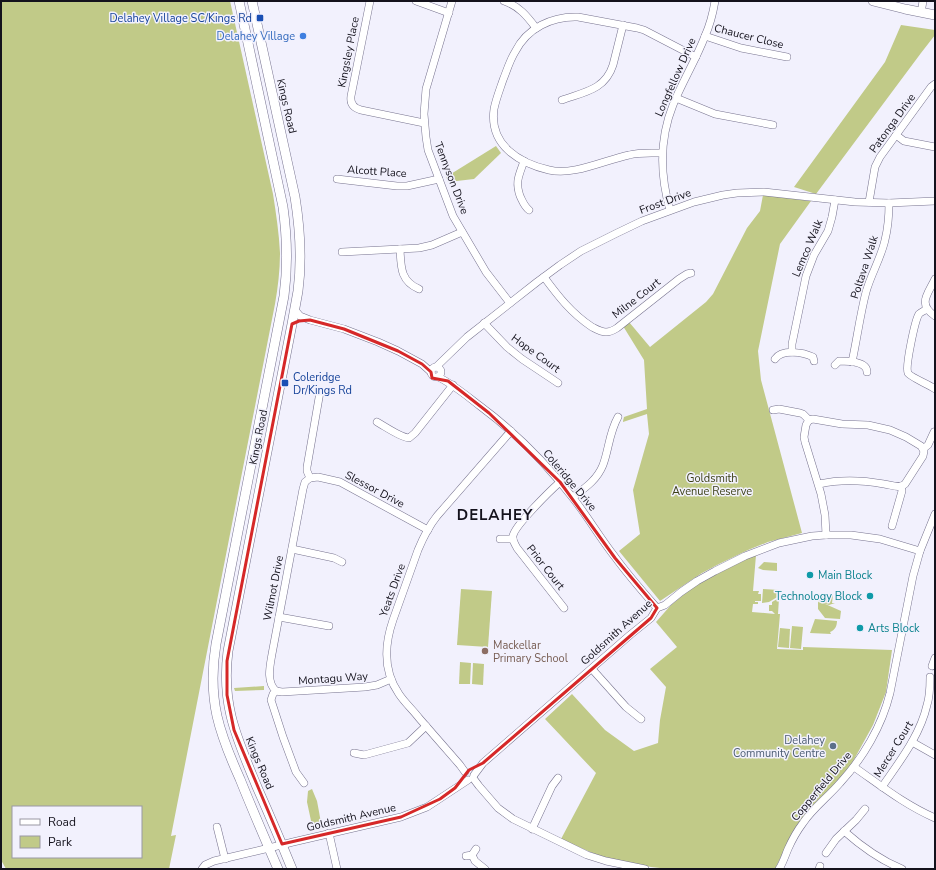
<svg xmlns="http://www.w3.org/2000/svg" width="936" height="870" viewBox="0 0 936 870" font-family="'Nunito Sans',sans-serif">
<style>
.green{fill:#c1ca88;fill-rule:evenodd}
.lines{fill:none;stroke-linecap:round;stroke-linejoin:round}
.minor-casing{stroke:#77738f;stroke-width:8}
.major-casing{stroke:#77738f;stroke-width:10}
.minor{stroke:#fff;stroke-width:7}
.major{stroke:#fff;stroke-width:9}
.marked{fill:none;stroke:#d62828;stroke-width:3;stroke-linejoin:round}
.transit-dot{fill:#1a4fb4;stroke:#f2f1fd;stroke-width:1.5}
.shop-dot{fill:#3f7fe0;stroke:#f2f1fd;stroke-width:1.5}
.culture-dot{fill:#0f9aa8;stroke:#f2f1fd;stroke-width:1.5}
.education-dot{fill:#8d6e63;stroke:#f2f1fd;stroke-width:1.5}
.service-dot{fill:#5c6f8a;stroke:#f2f1fd;stroke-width:1.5}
.labels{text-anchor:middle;stroke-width:3;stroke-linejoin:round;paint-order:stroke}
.transit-label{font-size:11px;fill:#164399;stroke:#f2f1fd;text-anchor:end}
.shop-label{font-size:11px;fill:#366cbe;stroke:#f2f1fd;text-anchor:end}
.street-label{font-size:11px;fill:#14121c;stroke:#f2f1fd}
.park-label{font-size:11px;fill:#3c4017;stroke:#f2f1fd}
.culture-label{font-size:11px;fill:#0d838f;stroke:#f2f1fd;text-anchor:start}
.education-label{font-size:11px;fill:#785e54;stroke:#f2f1fd;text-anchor:start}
.service-label{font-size:11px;fill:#4e5e75;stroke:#f2f1fd;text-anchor:end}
.district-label{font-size:15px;font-weight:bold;letter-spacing:1px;fill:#14121c;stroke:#f2f1fd}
</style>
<rect width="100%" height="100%" fill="#f2f1fd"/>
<!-- green -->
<g class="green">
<path d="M1,1H230L273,194C276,213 279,233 280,253C280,270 278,287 275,304L171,836L176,835L169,869H6L1,860ZM13,807H141V857H13Z"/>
<path d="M901,25L935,30V35L921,53L816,194L794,187L885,62Z"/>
<path d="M496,146L501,153L474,179L448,182L446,177Z"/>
<path d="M763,195L811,201L780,244L758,351L761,380L802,533L768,542L748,550L719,564L702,573L660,601L619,551L640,534L633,490L649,434L647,414L623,422V421L624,417L647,409L644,360L623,326L629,322L650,347L706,302L713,294L747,228L760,211Z"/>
<path d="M756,555L753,591H759L758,594H761V601H755V602H758V604H753L752,612L775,614L772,611H769V605H772V602L779,598L778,614H780L777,649L803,650V647L892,650L886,692L873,725L851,765L837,782L815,803L804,816L791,836L775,869H669L651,867L616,860L597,855L561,839L596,773L545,719L572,694L605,730L634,751L658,743L660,720L666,687L650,669L677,647L656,622L671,605L688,591L709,577L737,562Z"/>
<path d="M764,562L777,563V571L763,570L758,568Z"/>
<path d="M461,589L492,591L488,647L457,645Z"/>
<path d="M763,589L779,590V596L769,602L762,603Z"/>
<path d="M818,594L833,595L832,603H835L829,605L823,603L841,611L840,619L825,618L818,609V602L823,603L818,601Z"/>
<path d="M815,619L837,621C837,626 835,630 830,632L831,634L810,633Z"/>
<path d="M792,626L803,627L801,649L790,648Z"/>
<path d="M780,628L790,629L789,648L778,647Z"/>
<path d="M460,662L471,663L470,684H459Z"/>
<path d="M473,663L484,664L483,685L472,684Z"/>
<path d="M264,686V690L235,691L234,688Z"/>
<path d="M312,789L317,801L322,828L313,830L307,802L308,791Z"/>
</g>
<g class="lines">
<defs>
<g id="minor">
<path d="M370,1L351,96C350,103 353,108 361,110L424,123"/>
<path d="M416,1L449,13"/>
<path d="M452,1L426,89L424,114L426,137L428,150L453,216L486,272L510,303"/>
<path d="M504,1C519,6 527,16 536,28"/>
<path d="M922,7L923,1"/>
<path d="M705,36L741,48L787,57"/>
<path d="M676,98L715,114L773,125"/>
<path d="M562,100C584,92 605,90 613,65L623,25"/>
<path d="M896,135L904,141L935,147"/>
<path d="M662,153C651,153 640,152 629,155C605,160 573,176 549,170C519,163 489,145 494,109C496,99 500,89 503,80C507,70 510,60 515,52C527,28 552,16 578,17L637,28L644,30L696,57"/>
<path d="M524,161C519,176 515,181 520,196C523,202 524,206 529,210"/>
<path d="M337,179L397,186H407L439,179"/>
<path d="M869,202L875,167L880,157L931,87L935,84"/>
<path d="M670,210C660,175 659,140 673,105C682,82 696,60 705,36C710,25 713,13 715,1"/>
<path d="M400,249C401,266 400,281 419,289"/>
<path d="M342,252L419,248L432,245L462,232"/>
<path d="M544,277C558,296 571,313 592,327C596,329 601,332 606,332C610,332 614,330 617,328L679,279L687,274L691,273"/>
<path d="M935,279C928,294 917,304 935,316"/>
<path d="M927,309C924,311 921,312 919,314C915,320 905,367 908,373C910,377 930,385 935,389"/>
<path d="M295,310L300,316L310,320L344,329L378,342L398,351L422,364L431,372"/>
<path d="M484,323L507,347L522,359L558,383"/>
<path d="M792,352V344L806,276L814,255L828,231L832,217L835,200"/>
<path d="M775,359C782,349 803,352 813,357L814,361"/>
<path d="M852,362C857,339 860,315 866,292C871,274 881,258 885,240C888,228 889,215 889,203"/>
<path d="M835,365L839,361C847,361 867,361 867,372"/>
<circle cx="436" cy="372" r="5"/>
<path d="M436,367L467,337L537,282L560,265L581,251L617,233L642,221L694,202L723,195L737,193L764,192L855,202L889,203L935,201"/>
<path d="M438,377C453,384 467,396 480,406C515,432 546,463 573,498C588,517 600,538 615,557C628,575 643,592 657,608"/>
<path d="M773,410L779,409L800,413L803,414L809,420"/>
<path d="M377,422C386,427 400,437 409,438L415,433L453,385"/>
<path d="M923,449L928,445L934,432"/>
<path d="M310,478L318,477L340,482L428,530"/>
<path d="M560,482C551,490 514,526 513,536C512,540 515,544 517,548L564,608"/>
<path d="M819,484C841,479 862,480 884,484C892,485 899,489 905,484L923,456L924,451L921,446L906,437L890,430L868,425L842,424L813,419L809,420L806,425L804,437L805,442L821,494L825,515L826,535"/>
<path d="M573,497C585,488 597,480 603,465C609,449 609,433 618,417"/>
<path d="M892,526L902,491L901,486"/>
<path d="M500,539H513"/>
<path d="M292,549L334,558L342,562"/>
<path d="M279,617L329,626"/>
<path d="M932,666L935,658"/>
<path d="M592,669L626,707L641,719"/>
<path d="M276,691L282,692L365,687L377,685L391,679"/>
<path d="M912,742L935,755"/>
<path d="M354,753L364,755L408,743L426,726"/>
<path d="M854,767C880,785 905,805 935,818"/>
<path d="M465,772L460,765C446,749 433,734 419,718C413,710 405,703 399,694C383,671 384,646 393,620L418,550C423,538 429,526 437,516L511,431"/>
<path d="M474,775L483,763L630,635L651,618L657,608L665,605L681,592L697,581L715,571L745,556L779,543L812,536L826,535H851L880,539L920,551"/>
<path d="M473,778L479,786L498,808L513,819L587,855L606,861L645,869"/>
<path d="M304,783L296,772L283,737L271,700L273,694L276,691C266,682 270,666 272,654L303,489L305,482L310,478L307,471V467L320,392"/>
<path d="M882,787C899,762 920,736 927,705C930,696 930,687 930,677"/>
<path d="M217,827L225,859"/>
<path d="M532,829L552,786L558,778"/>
<path d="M844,831C862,847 880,860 902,869"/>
<path d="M329,833L337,869"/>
<path d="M826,853L836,839L856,820L865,809"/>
<path d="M472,855L475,861L485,869"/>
<path d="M466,856L472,855L476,849"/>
<path d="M202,869L205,865L214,861L269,848L293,842L401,817L427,807L468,780"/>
<path d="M779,869C783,863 785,856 788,849C792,840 797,831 803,823C813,808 828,797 840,783C863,758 882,726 890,693L913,576L920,551L935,514"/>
<path d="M819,869L820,866"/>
</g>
<g id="major">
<path d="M239,1L283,207C287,236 288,266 284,296L216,644C212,668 212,693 217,716C222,738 231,759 240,779C252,809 265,839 278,869"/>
<path d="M252,1L295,197C300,228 302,260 298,291C296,302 294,313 292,324L228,651C221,706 237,738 257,787C269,814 281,842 292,869"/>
<path d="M873,1L905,9L935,15"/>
</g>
</defs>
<!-- minor casing -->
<use href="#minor" class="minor-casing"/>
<!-- major casing -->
<use href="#major" class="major-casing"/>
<!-- minor -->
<use href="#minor" class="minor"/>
<!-- major -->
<use href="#major" class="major"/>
</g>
<!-- marked area -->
<path class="marked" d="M310,320L344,329L398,351L422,364L431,372L432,378L448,381L489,413L560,482L615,558L657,608L651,618L483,763L469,770L455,788L440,799L401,817L282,844L234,730L227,695V661L292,324L299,321Z"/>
<!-- markers -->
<g class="transit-dot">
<rect x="256" y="14" width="8" height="8" rx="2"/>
<rect x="281" y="379" width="8" height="8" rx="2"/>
</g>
<circle class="shop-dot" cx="303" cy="36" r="4"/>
<g class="culture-dot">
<circle cx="810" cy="575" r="4"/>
<circle cx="870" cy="596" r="4"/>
<circle cx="860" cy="628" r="4"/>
</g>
<circle class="education-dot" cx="485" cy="651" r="4"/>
<circle class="service-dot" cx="833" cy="746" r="4"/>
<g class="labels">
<!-- transit labels -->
<g class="transit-label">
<text x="252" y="22">Delahey Village SC/Kings Rd</text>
<text x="293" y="381" text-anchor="start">Coleridge<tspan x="293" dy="13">Dr/Kings Rd</tspan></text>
</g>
<!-- shop labels -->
<g class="shop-label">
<text x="295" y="40">Delahey Village</text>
</g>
<!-- street labels -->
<g class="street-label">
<text transform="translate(749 36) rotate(14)" y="4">Chaucer Close</text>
<text transform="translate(348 52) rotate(-79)" y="4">Kingsley Place</text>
<text transform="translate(675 77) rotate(-66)" y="4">Longfellow Drive</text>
<text transform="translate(287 106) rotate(77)" y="4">Kings Road</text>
<text transform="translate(892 123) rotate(-54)" y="4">Patonga Drive</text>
<text transform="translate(377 171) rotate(4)" y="4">Alcott Place</text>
<text transform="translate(452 178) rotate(69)" y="4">Tennyson Drive</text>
<text transform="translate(665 201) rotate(-20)" y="4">Frost Drive</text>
<text transform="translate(807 248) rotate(-67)" y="4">Lemco Walk</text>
<text transform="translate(864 267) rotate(-72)" y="4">Poltava Walk</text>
<text transform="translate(636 298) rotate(-38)" y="4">Milne Court</text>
<text transform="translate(536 353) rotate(36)" y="4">Hope Court</text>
<text transform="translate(258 437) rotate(-79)" y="4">Kings Road</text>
<text transform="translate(570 480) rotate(50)" y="4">Coleridge Drive</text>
<text transform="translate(375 489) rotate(28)" y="4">Slessor Drive</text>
<text transform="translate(546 567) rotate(52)" y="4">Prior Court</text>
<text transform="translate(273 588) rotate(-79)" y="4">Wilmot Drive</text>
<text transform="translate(392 590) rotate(-70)" y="4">Yeats Drive</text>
<text transform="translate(616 632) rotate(-42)" y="4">Goldsmith Avenue</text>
<text transform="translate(333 678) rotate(-4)" y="4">Montagu Way</text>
<text transform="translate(893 749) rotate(-58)" y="4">Mercer Court</text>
<text transform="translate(260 763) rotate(67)" y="4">Kings Road</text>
<text transform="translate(821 786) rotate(-50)" y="4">Copperfield Drive</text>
<text transform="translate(351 817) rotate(-13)" y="4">Goldsmith Avenue</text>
</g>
<!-- park labels -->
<g class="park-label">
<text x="712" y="482">Goldsmith<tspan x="712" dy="13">Avenue Reserve</tspan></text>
</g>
<!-- culture labels -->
<g class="culture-label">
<text x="818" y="579">Main Block</text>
<text x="862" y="600" text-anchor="end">Technology Block</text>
<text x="868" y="632">Arts Block</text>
</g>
<!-- education labels -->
<g class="education-label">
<text x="493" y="649">Mackellar<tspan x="493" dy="13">Primary School</tspan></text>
</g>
<!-- service labels -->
<g class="service-label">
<text x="825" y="744">Delahey<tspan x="825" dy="13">Community Centre</tspan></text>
</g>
<!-- district labels -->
<g class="district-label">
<text x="495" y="520">DELAHEY</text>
</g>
</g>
<!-- border -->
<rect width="936" height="870" fill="none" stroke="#14121c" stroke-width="4"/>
<!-- legend -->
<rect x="12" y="806" width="130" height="52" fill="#f2f1fd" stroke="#9998a3"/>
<rect x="20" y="819" width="20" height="6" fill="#ffffff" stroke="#9998a3"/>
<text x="48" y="826" font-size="12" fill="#14121c">Road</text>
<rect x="20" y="836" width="20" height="12" fill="#c1ca88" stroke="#9998a3"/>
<text x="48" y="846" font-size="12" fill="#14121c">Park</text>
</svg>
